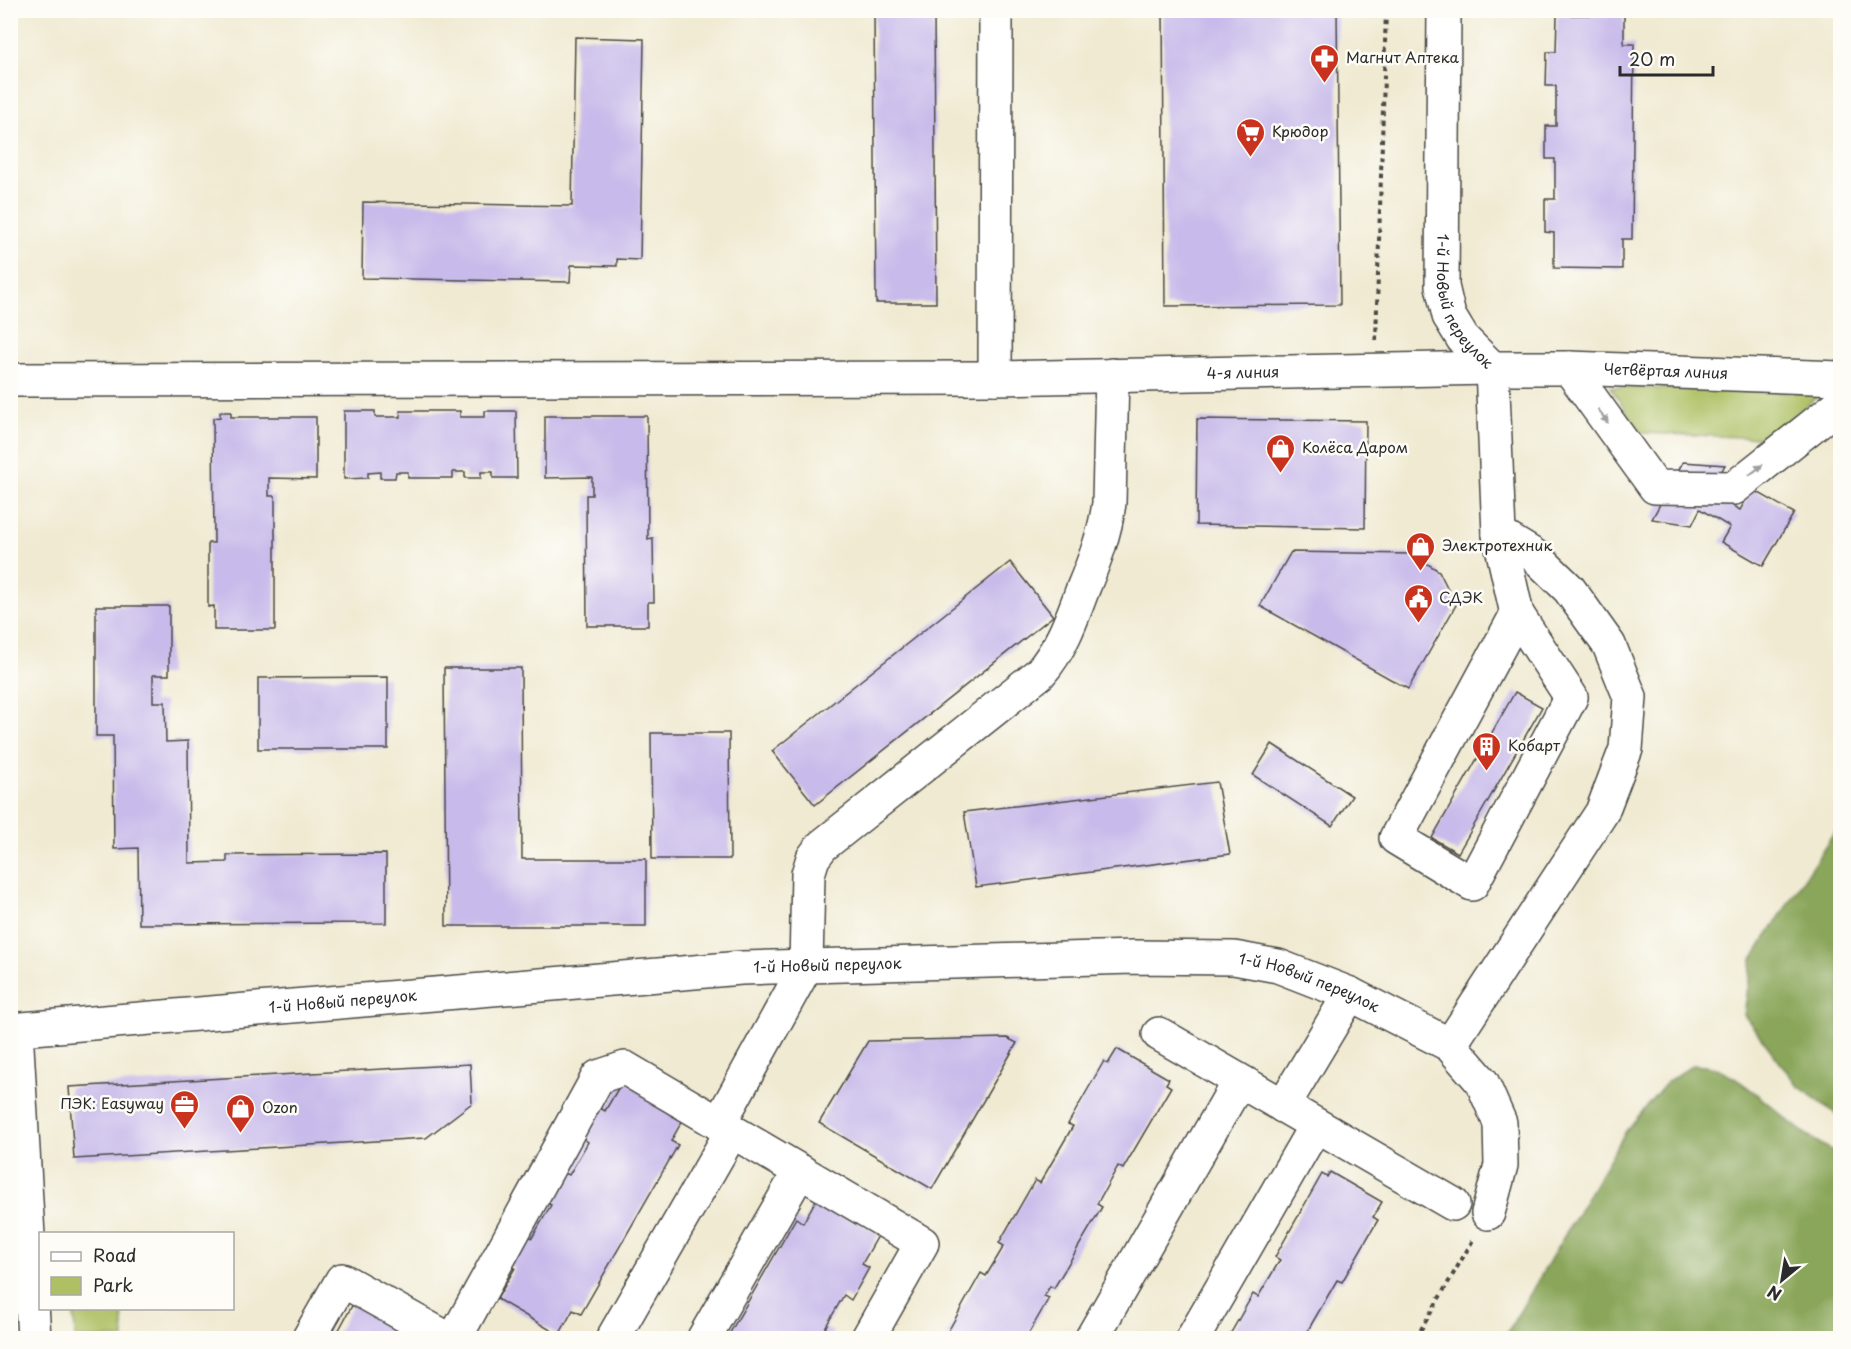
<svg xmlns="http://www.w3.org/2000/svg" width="1851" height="1349" viewBox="0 0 1851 1349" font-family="'Playpen Sans',sans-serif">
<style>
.green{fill:#adc064;stroke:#6c7648;stroke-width:1.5}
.forest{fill:#8aa65a;stroke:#5a6842;stroke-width:1.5}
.building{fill:#c8baea}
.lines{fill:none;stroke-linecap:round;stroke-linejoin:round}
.minor-casing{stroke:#494844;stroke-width:36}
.path{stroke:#494844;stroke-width:4;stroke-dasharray:4.5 4.5;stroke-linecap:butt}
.minor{stroke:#fff;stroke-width:33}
.oneway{fill:#a0a0a0}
.labels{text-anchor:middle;stroke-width:5;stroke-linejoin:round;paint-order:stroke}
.poi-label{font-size:15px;fill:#2b2b2b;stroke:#fdfcf7;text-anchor:start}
.street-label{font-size:15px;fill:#2b2b2b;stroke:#fdfcf7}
</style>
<rect width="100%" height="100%" fill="#fdfcf7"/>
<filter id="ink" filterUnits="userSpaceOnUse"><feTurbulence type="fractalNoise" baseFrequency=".0167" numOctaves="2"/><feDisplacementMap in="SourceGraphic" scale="12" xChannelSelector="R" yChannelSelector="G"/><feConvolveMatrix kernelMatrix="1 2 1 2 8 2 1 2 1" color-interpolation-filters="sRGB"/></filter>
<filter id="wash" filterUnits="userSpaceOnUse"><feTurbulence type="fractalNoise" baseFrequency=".008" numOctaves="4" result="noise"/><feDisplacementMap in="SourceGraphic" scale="24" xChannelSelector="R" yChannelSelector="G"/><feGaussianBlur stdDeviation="1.35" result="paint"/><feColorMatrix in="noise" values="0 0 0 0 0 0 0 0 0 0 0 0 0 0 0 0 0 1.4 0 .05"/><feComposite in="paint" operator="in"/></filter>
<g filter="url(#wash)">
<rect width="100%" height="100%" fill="#f0ead2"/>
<!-- green -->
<g class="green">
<path d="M1610,387L1823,393L1764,438L1641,433Z"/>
<path d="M74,1309H122L124,1338H75Z"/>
</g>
<!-- forest -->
<g class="forest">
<path d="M1840,824V1117L1797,1085L1744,1015L1752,959Z"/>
<path d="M1693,1065C1701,1066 1713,1066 1721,1070C1764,1093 1795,1135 1840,1154V1338H1504L1626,1131L1668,1081Z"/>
</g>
<g id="blocks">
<!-- building -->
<g class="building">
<path d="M874,10H934L936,303H876Z"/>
<path d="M1163,10H1337L1340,305L1165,306Z"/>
<path d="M1557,15H1624V44H1634L1632,239H1622V269L1554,268V233L1545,232V199H1555V159H1546V126H1556V86H1546L1547,52H1556Z"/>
<path d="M575,37L644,39L640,260L617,259V266L571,265L570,282L362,278L363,202L572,206Z"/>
<path d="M344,411H375V417H401L400,411H460V417H485V411H516L517,478H493V472H481V478H465V472H453V478H408V472H396L395,478H380V472L368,473V478L344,479Z"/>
<path d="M220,412H231V417H316V479L269,478V496H275V630H214V606L208,607V543H214L213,418L220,417Z"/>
<path d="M545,416H647L648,539L653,538L654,602H648V626H587L586,495H592V477L545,478Z"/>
<path d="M1197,419L1366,421L1365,528L1196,525Z"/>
<path d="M1683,462L1725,465L1709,493L1740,510L1752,489L1794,513L1763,566L1721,542L1730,527L1700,509L1692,525L1652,519Z"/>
<path d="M1291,552L1412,554L1439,571L1456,605L1408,689L1260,606Z"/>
<path d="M1010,562L1053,616L815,805L772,751Z"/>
<path d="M96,606H169V675H153V702H165L166,742L188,741L189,863L227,862V855L386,854V923L139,924L138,848L114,849L113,736H96Z"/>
<path d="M444,668H521L522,859H646V926H446Z"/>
<path d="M388,677V749H258V678Z"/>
<path d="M1515,692L1542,707L1458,853L1432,838Z"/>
<path d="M651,733H729L730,859H652Z"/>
<path d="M1272,744L1352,796L1332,826L1253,775Z"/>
<path d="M1217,782L1230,854L976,887L964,812Z"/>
<path d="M1007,1038L1017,1043L932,1189L819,1123L868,1041Z"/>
<path d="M1117,1049L1169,1079L1166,1084L1171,1087L1123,1169L1118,1166L1097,1204L1102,1207L1054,1288L1050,1286L1044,1296L1049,1298L1026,1338H951L946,1335L981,1273L986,1276L1004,1246L999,1243L1035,1180L1040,1183L1073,1126L1068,1124L1104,1061L1108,1064Z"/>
<path d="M470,1064L472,1103L426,1138L74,1159L69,1087Z"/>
<path d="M623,1080L685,1116L671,1141L678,1145L581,1314L573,1310L559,1335L497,1299L515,1268L508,1264L525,1234L532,1238L551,1205L544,1201L561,1171L569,1175L588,1142L581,1137L598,1107L605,1111Z"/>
<path d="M1330,1172L1382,1202L1373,1217L1378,1220L1342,1282L1337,1280L1304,1337L1307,1338H1228L1253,1294L1258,1297L1280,1260L1275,1257L1322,1174L1327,1177Z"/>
<path d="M817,1198L879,1234L862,1264L869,1268L851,1300L844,1295L825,1328L833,1332L829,1338H727L796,1218L803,1223Z"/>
<path d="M353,1304L413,1338H324L328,1331L336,1335Z"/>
</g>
</g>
</g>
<g filter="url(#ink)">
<use href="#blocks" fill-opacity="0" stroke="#494844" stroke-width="1.5"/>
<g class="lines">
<defs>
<g id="minor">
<path id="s1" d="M1444,10L1442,286L1449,316L1463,339L1492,368L1499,534L1535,556L1569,589L1609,645L1630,697L1626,749L1602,812L1450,1045"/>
<path d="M1569,368L1655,487L1734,488L1840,404"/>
<path d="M995,378L996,10"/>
<path id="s2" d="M10,380L995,378L1492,368H1569L1840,378"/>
<path d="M1499,534L1517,614"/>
<path d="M1517,614L1571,697L1472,884L1396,838Z"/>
<path id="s3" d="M10,1030L741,968L1134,957L1234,958L1278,966L1350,994L1450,1045L1482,1082L1500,1123L1501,1165L1488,1213"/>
<path d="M16,1030L34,1338"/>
<path d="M1159,1034L1453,1204"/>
<path d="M1283,1106L1350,994"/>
<path d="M719,1124L806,966L808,874L813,858L822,846L1040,673C1061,649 1071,621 1082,591C1094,562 1105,534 1109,503L1112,375"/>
<path d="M309,1338L342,1280L446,1338"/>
<path d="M455,1338L598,1077L625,1068L922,1243L868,1338"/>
<path d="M613,1338L732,1131"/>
<path d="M704,1338L800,1171"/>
<path d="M1092,1338L1239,1081"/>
<path d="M1193,1338L1316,1125"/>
</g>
</defs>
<!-- minor casing -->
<use href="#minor" class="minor-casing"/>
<!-- path -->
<g class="path">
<path d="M1376,340L1386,10"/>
<path d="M1416,1338L1473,1240"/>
</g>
<!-- minor -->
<use href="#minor" class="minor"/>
</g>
<!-- one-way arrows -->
<defs><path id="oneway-solid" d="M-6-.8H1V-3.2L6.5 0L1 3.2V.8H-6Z" transform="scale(1.5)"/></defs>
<g class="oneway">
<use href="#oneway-solid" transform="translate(1603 416) rotate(54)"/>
<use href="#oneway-solid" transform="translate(1756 470) rotate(-38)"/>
</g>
</g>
<!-- icons -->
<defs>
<symbol id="pharmacy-pin" viewBox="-11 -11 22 30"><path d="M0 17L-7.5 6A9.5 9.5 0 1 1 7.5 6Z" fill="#c8321e" stroke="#fdfcf7"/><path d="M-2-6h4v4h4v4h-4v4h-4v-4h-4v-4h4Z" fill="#fff"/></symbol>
<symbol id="supermarket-pin" viewBox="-11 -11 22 30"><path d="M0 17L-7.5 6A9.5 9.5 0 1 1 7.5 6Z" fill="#c8321e" stroke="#fdfcf7"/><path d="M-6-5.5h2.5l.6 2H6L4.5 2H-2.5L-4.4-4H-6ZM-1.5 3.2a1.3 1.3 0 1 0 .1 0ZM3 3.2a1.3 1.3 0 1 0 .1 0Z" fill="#fff"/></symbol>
<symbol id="shop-pin" viewBox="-11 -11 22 30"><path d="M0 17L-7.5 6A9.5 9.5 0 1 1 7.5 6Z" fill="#c8321e" stroke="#fdfcf7"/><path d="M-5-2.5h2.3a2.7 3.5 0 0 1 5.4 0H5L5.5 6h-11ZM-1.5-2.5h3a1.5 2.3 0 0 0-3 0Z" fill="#fff"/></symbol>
<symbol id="civic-pin" viewBox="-11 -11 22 30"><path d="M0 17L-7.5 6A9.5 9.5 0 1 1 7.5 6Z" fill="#c8321e" stroke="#fdfcf7"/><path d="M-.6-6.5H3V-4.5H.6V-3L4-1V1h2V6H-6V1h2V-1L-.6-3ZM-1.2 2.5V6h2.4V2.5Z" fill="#fff"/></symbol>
<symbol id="building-pin" viewBox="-11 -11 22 30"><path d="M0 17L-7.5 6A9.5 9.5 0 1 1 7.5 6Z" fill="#c8321e" stroke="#fdfcf7"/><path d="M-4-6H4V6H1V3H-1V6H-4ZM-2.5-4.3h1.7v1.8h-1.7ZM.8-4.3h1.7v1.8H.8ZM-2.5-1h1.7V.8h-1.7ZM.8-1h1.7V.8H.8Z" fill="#fff"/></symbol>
<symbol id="office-pin" viewBox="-11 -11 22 30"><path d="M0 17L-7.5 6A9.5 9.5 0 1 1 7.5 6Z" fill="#c8321e" stroke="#fdfcf7"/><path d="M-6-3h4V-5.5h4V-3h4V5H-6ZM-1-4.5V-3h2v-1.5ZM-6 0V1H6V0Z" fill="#fff"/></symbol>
</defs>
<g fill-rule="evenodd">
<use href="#pharmacy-pin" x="1308" y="42" width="33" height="45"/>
<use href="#supermarket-pin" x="1234" y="116" width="33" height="45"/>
<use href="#shop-pin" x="1264" y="432" width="33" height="45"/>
<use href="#shop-pin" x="1404" y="530" width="33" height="45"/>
<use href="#civic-pin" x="1402" y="582" width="33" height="45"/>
<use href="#building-pin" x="1470" y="730" width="33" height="45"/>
<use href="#office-pin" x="168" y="1088" width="33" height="45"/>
<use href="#shop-pin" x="224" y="1092" width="33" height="45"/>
</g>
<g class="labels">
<!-- poi labels -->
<g class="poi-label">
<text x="1346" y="63">Магнит Аптека</text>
<text x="1272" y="137">Крюдор</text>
<text x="1302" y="453">Колёса Даром</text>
<text x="1442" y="551">Электротехник</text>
<text x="1439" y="603">СДЭК</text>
<text x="1508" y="751">Кобарт</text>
<text x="164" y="1109" text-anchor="end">ПЭК: Easyway</text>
<text x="262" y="1113">Ozon</text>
</g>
<!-- street labels -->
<g class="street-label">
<text dy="5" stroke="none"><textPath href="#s1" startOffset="298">1-й Новый переулок</textPath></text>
<text dy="5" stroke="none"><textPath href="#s2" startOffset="1656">Четвёртая линия</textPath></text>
<text dy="5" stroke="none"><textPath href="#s2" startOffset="1233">4-я линия</textPath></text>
<text dy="5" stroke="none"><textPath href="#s3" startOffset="820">1-й Новый переулок</textPath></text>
<text dy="5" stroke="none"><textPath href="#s3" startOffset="1306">1-й Новый переулок</textPath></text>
<text dy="5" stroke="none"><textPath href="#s3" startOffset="334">1-й Новый переулок</textPath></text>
</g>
</g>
<!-- margin -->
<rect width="1851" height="1349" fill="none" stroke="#fdfcf7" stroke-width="36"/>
<!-- legend -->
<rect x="39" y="1232" width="195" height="78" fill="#fdfcf7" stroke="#a9a8a5" stroke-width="1.5"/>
<rect x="51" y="1252" width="30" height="9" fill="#ffffff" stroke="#a9a8a5" stroke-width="1.5"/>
<text x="93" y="1262" font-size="18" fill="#2b2b2b">Road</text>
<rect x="51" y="1277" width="30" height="18" fill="#adc064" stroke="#a9a8a5" stroke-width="1.5"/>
<text x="93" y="1292" font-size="18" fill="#2b2b2b">Park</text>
<!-- north arrow -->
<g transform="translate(1782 1280) rotate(210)" stroke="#fdfcf7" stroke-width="4.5" paint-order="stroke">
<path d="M0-4.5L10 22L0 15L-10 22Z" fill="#2b2b2b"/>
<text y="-9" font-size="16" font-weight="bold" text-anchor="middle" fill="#2b2b2b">N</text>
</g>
<!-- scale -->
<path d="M1620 66v9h93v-9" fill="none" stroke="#2b2b2b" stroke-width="3"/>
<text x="1629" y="66" font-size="18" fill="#2b2b2b" stroke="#fdfcf7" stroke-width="4.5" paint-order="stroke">20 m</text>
</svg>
